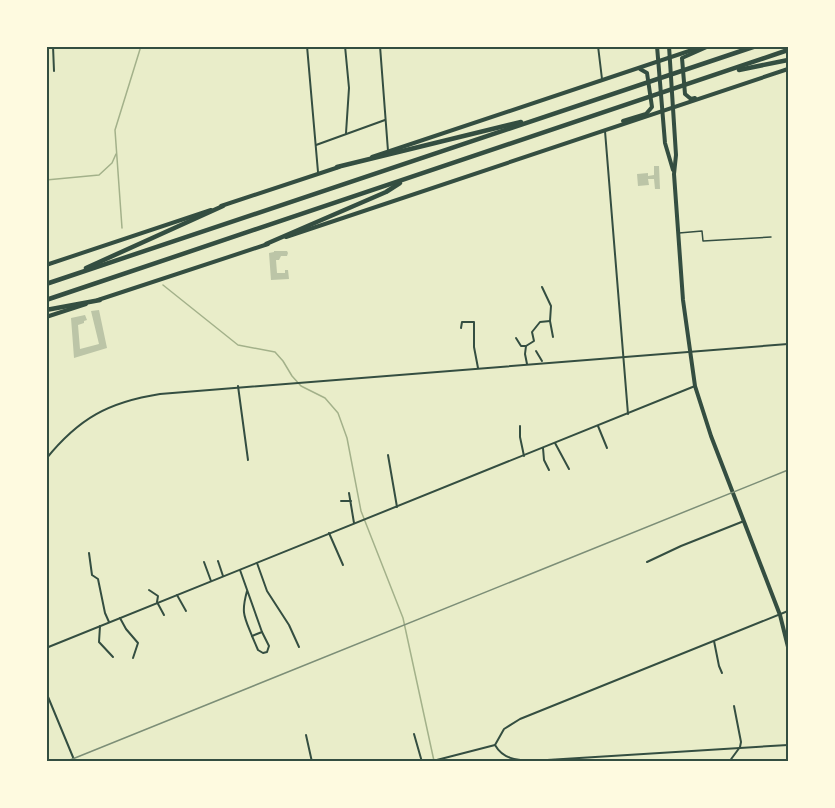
<svg xmlns="http://www.w3.org/2000/svg" width="835" height="808" viewBox="0 0 835 808" font-family="'Exo 2',sans-serif">
<style>
.lines{fill:none;stroke-linecap:round;stroke-linejoin:round}
.stream{stroke:#a3b18a;stroke-width:1.5}
.building{fill:#bcc5a7}
.service{stroke:#344e41;stroke-width:1.5}
.minor{stroke:#344e41;stroke-width:2}
.secondary{stroke:#344e41;stroke-width:4}
.motorway{stroke:#344e41;stroke-width:4.5}
.rail{stroke:#7c8e77;stroke-width:1.5}
.neatline{fill:none;stroke:#344e41;stroke-width:2}
</style>
<rect width="100%" height="100%" fill="#e9edc9"/>
<g class="lines">
<!-- stream -->
<g class="stream">
<path d="M46,180L99,175L112,163L116,154"/>
<path d="M122,228L115,130L141,46"/>
<path d="M163,285L238,345L275,352L283,361L292,376L301,386L325,398L338,413L347,438L361,511L403,618L434,761"/>
</g>
</g>
<!-- building -->
<g class="building">
<path d="M654,166H659L660,189H655L654,179H648L649,185L638,186L637,174L648,173V176L654,175Z"/>
<path d="M274,251H287L288,253L287,256H281L279,260H276L277,273H285V270H288L289,279L271,280L269,253L274,252Z"/>
<path d="M99,310L107,348L74,358L71,318L85,315L87,320L84,321V323L78,325L80,349L99,344L91,311Z"/>
</g>
<g class="lines">
<!-- service -->
<path class="service" d="M679,233L702,231L703,241L771,237"/>
<!-- minor -->
<g class="minor">
<path d="M53,46L54,71"/>
<path d="M307,46L318,172"/>
<path d="M345,46L349,88L346,133"/>
<path d="M380,46L388,151"/>
<path d="M598,46L602,79"/>
<path d="M605,131L628,414"/>
<path d="M316,145L385,120"/>
<path d="M542,287L551,306L550,321L553,337"/>
<path d="M461,328L462,322H474V347L478,368"/>
<path d="M516,338L521,346H526L534,341L532,332L540,322L550,321"/>
<path d="M526,346L525,354L527,364"/>
<path d="M536,351L542,361"/>
<path d="M238,386L248,460"/>
<path d="M520,426V437L524,456"/>
<path d="M598,426L607,448"/>
<path d="M555,443L569,469"/>
<path d="M543,448L544,460L549,470"/>
<path d="M388,455L397,507"/>
<path d="M46,459C79,418 109,402 160,394L788,344"/>
<path d="M349,493L354,523"/>
<path d="M341,501H351"/>
<path d="M329,533L343,565"/>
<path d="M89,553L92,575L98,579L105,613L109,622"/>
<path d="M218,561L223,576"/>
<path d="M204,562L211,581"/>
<path d="M647,562L681,546L744,521"/>
<path d="M257,563L267,591L289,625L299,647"/>
<path d="M240,570L262,632L252,636C244,616 241,613 247,591"/>
<path d="M149,590L158,596L157,602L164,615"/>
<path d="M177,595L186,611"/>
<path d="M120,618L126,629L138,643L133,658"/>
<path d="M100,626L99,642L113,657"/>
<path d="M252,636L258,650L263,653L267,652L269,646L262,632"/>
<path d="M714,641L719,666L722,673"/>
<path d="M46,648L695,386"/>
<path d="M46,692L75,762"/>
<path d="M414,734L422,762"/>
<path d="M306,735L312,762"/>
<path d="M495,745L504,729L520,719L788,611"/>
<path d="M429,762L495,745C503,759 516,760 531,761L788,745"/>
<path d="M729,762L740,747L741,742L734,706"/>
</g>
<!-- secondary -->
<g class="secondary">
<path d="M657,46L665,143L673,170"/>
<path d="M669,46L676,155L674,174L683,300L695,386L711,436L780,615L788,647"/>
<path d="M695,98L691,99L685,94L682,58L709,46"/>
<path d="M623,121L646,114L652,107L647,73L640,69"/>
<path d="M372,157L704,46"/>
<path d="M221,206L339,167"/>
<path d="M286,237L788,69"/>
<path d="M46,265L211,210"/>
<path d="M98,300L268,244"/>
<path d="M46,317L86,304"/>
</g>
<!-- motorway -->
<g class="motorway">
<path d="M739,70L788,60"/>
<path d="M337,167L521,122"/>
<path d="M266,244L386,192L400,183"/>
<path d="M86,268L223,206"/>
<path d="M46,284L756,46"/>
<path d="M46,300L788,50"/>
<path d="M46,310L100,300"/>
</g>
<!-- rail -->
<path class="rail" d="M65,762L788,470"/>
</g>
<!-- border -->
<rect width="835" height="808" fill="none" stroke="#fefae0" stroke-width="96"/>
<rect x="48" y="48" width="739" height="712" class="neatline"/>
</svg>
